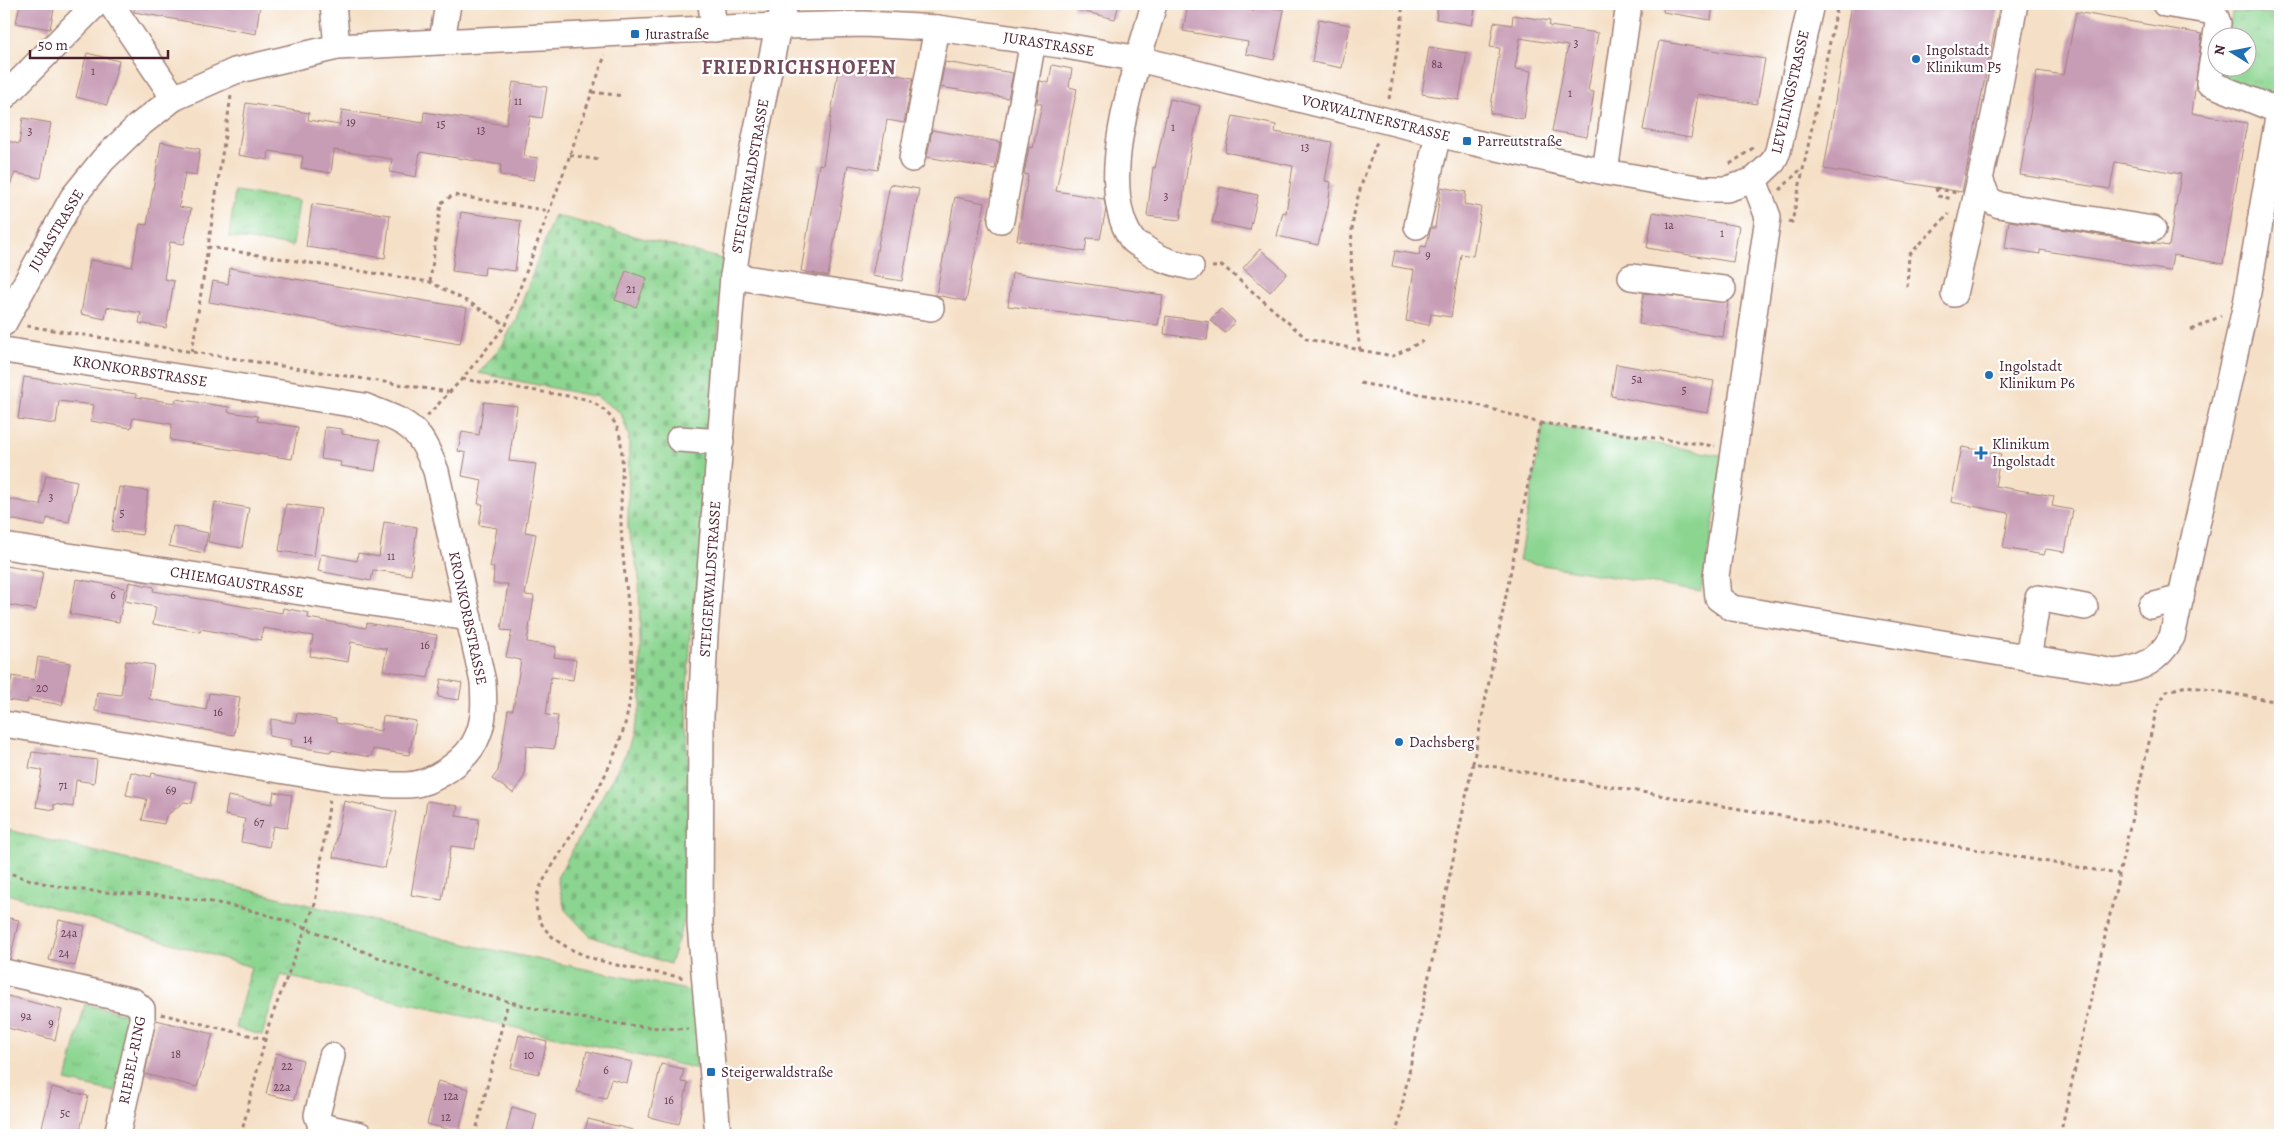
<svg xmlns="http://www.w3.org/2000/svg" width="2284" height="1139" viewBox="0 0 2284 1139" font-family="Alegreya,serif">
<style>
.grass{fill:url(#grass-tufts);stroke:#6b7a5e}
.cemetery{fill:url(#cemetery-stones);stroke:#6b7a5e}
.garden{fill:#8cd591;stroke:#6b7a5e}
.building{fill:#c79cb5}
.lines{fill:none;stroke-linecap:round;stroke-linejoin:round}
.minor-casing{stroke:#a08079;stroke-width:28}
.path{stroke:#a08079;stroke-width:3;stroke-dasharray:4 4;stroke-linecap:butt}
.minor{stroke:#fff;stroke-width:25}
.poi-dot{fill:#1f6fb2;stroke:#fff;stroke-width:2}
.labels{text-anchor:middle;stroke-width:4.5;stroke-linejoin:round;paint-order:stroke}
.number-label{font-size:12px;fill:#693e4e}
.poi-label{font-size:15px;fill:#4a1f2b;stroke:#fff;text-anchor:start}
.street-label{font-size:15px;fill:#4a1f2b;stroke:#fff}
.district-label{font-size:20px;font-weight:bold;letter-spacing:1px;fill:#764b5b;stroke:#fff}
</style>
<defs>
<pattern id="grass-tufts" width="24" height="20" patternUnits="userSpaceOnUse" patternTransform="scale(1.25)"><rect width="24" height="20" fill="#8cd591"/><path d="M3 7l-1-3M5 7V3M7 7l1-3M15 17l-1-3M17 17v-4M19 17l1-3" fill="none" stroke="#7ab67d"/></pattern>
<pattern id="cemetery-stones" width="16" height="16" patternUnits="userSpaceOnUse" patternTransform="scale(1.25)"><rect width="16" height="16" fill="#8cd591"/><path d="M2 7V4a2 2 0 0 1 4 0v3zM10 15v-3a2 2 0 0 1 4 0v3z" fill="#7ab67d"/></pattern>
</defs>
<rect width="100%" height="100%" fill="#fff"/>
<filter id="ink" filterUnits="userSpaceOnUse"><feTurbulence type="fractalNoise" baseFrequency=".02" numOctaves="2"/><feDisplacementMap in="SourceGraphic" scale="10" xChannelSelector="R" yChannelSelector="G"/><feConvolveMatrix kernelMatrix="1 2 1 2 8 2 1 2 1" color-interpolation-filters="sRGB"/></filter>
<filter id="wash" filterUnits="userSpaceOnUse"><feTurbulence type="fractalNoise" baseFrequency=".0096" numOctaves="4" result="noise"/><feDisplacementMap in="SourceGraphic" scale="20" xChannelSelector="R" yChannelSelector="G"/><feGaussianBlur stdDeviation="1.12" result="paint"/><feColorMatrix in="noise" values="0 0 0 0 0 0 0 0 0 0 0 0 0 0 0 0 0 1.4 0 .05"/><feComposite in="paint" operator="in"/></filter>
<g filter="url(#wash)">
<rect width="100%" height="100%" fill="#f5e0c7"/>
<!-- grass -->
<g class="grass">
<path d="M2232,12L2280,14V105L2222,76L2223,68H2246V38L2228,37Z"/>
<path d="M235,191L299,200L293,246L229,237Z"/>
<path d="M4,829L474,946L696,992L699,1069L281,975L262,1035L235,1028L251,967L4,893Z"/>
<path d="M85,1004L133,1016L115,1092L66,1081Z"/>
</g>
<!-- cemetery -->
<path class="cemetery" d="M554,215L723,259L707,512L692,621L687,687L689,906L670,964L590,936L565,910L557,878L625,755L641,705L639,576L628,529L629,436L621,413L597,397L479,373L503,344L516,319Z"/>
<!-- garden -->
<path class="garden" d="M1543,424L1725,456L1701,592L1519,561Z"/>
<g id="blocks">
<!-- building -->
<g class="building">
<path d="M20,4H55L50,29L16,23Z"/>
<path d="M134,4H260L256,34L134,12Z"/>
<path d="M1074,4H1119L1115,19L1073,9Z"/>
<path d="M1188,4H1211L1254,11L1256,5L1284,10L1274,60L1246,54L1248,42L1183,31Z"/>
<path d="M1438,4H1476L1472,25L1436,19Z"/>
<path d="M1664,4H1713L1711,20L1663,12Z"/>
<path d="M1851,4H2000L1962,192L1824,169Z"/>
<path d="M2076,12L2202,34L2192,113L2247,123L2223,264L2173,255L2170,271L2040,250V254L2005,248L2009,221L2169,246L2181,174L2115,162L2110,189L2020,175L2037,71L2064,75Z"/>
<path d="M1513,15L1550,21L1549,26L1598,33L1588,91L1594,92L1587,137L1552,131L1568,46L1520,38L1515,69L1531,71L1524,119L1490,113L1500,48L1490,47L1494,22L1512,25Z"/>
<path d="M1319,19L1350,25L1342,68L1312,62Z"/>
<path d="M1659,41L1765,59L1757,104L1698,94L1691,138L1643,130Z"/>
<path d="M1429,47L1467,53L1459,100L1422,94Z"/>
<path d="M87,53L119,61L107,105L76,97Z"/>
<path d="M945,62L1013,73L1008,98L940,87Z"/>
<path d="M839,64L913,78L904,123L887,120L878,170L848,165L828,276L801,271L819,164L823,165Z"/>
<path d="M1052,65L1072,69L1069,87L1077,89L1056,191L1104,199L1106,209L1100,239L1087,238L1085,252L1017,240L1028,175L1024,174L1029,147L1033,148L1042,104L1037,103L1040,81L1049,83Z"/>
<path d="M513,82L547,87L542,118L530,116L524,156L538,158L534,180L500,175L501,165L420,152L416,177L390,172L392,159L334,150L331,173L301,168L303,156L269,151L268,160L238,155L246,103L309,113L308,120L340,125L342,110L423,123L424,112L506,125Z"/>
<path d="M1170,99L1200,106L1188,163L1180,220L1147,216L1153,167L1155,168Z"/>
<path d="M1233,116L1276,125L1275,132L1332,142L1325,181L1331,182L1328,206L1318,245L1277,236L1283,212L1286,213L1293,166L1225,152Z"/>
<path d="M23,118L51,123L41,178L15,173L4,200V140L19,144Z"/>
<path d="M932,130L1000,142L995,169L927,157Z"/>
<path d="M161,142L200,149L196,175L185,173L179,207L191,209L184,244L170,242L164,279L174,281L166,328L139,323L141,313L107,307L105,319L81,314L90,260L132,267L140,224L147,225Z"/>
<path d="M890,184L919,189L902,281L872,276Z"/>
<path d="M1220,187L1258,195L1250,230L1212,222Z"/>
<path d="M1441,187L1466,192L1464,204L1481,207L1473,256L1461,254L1451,317L1431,314L1429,325L1406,321L1414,270L1392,266L1395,251L1419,255L1421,246L1426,247L1431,228H1435Z"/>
<path d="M955,197L985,203L966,301L936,295Z"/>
<path d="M312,204L390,215L385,258L306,247Z"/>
<path d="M461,212L521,221L515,271L485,267L484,275L452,271Z"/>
<path d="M1653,212L1739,226L1733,262L1647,248Z"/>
<path d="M1260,249L1287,273L1270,292L1243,268Z"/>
<path d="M230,268L467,308L460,344L209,302L213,281L228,284Z"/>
<path d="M626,271L647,278L636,307L615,300Z"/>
<path d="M1012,273L1163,295L1158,325L1008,306Z"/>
<path d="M1644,293L1728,302L1723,337L1639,324Z"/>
<path d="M1221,309L1235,322L1225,333L1210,320Z"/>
<path d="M1166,316L1209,322L1207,340L1164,334Z"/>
<path d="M1616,364L1714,381L1708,413L1611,396Z"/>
<path d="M24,377L136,394V397L175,403L176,399L229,407L228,412L258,416L257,421L298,427L292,459L170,440L172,424L133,418L131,428L91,421L94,405L59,401L56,424L18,419Z"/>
<path d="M484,402L517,406L509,461L536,464L525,532L536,534L525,595L534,596L527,642L556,647L554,657L576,660L573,680L551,677L546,715L558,716L554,749L526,746L524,777L513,793L492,779L498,771L508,710H513L521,660L506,657L512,631L501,630L508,584H493L494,568L490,567L497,528L479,525L483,504H478L482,480L462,476L466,453L458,451L462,432L479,435Z"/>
<path d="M325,427L342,429V434L380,440L375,471L340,466L341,462L321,459Z"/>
<path d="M1962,447L2001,454L1995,486L2054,496L2052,506L2073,510L2065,552L2046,549L2044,555L2003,548L2009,513L1951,502Z"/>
<path d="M46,475L77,481L69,522L47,518L45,526L4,518V498L40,505Z"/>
<path d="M119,487L148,491L142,535L112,531Z"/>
<path d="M215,502L249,508L242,548L208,542Z"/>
<path d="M286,504L321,509L314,556L279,551Z"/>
<path d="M384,522L417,527L411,575L373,570L371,581L318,571L321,554L357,561L358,553L379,557Z"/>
<path d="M173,526L208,533L204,553L169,546Z"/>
<path d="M6,566L43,572L36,610L4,604Z"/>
<path d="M76,579L125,588L119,622L70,614Z"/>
<path d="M129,582L154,587L153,591L282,613L283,608L309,613L308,618L366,628L367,623L437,635L428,678L383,670L387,649L351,642L348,662L310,656L313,636L263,628L261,640L201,629L200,632L153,624L156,607L125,601Z"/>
<path d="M38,657L70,663L62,705L28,699L27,703L7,700L12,676L34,680Z"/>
<path d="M126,661L154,665L149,699L206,710L209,693L240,697L234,735L95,711L97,692L121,695Z"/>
<path d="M441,679L462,683L459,700L438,697Z"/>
<path d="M297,713L336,719V723L381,731L383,716L416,721L409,755L373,749L371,757L331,750L330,752L291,746L292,740L269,736L271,719L295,723Z"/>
<path d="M32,752L97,760L94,783L76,780L73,807L54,804V810L36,807L42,770L29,768Z"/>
<path d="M131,772L151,777L152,773L196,782L192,803L184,802L166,816L164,824L142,820L147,799L126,795Z"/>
<path d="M274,792L292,795L287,828L273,826L269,847L241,842L245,819L225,815L228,796L272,804Z"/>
<path d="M344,801L397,812L385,868L333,857Z"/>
<path d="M427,801L458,806L456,816L479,819L475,849L451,846L442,900L411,895Z"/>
<path d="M4,917L19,920L10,959L4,958Z"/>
<path d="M59,920L85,926L75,966L49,960Z"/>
<path d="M4,995L62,1010L55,1040L4,1027Z"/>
<path d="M156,1020L213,1034L197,1087L145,1074Z"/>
<path d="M519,1035L547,1042L539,1074L511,1068Z"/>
<path d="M587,1051L632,1062L627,1083L611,1079L606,1099L577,1092Z"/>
<path d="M276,1053L303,1060L294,1100L266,1094Z"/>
<path d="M661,1064L684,1069L681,1082L688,1083L679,1124L649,1117Z"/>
<path d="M438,1081L469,1089L459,1132L427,1124Z"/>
<path d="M52,1087L88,1096L79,1135H40Z"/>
<path d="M512,1107L537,1114L532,1135L506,1132Z"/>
<path d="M588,1119L633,1130L632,1135H584Z"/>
</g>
</g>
</g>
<g filter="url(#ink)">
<use href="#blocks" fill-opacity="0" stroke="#a08079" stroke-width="1"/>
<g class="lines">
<defs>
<g id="minor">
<path d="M111,4L174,98"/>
<path d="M333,4L337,47"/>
<path d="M711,4L714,29"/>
<path d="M1154,4C1138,64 1094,181 1131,238C1133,242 1139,245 1143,247C1160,260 1170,262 1191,267"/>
<path d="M2015,4L1994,116L1980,179L1988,199L1999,205L2153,229"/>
<path d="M442,40L448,4"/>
<path d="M4,97L96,4"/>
<path d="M912,159L937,28"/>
<path d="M1605,172L1629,4"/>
<path d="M1754,180L1768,217L1716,576L1718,598L1732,608L2115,672C2142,669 2158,661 2172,637L2246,304L2279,111L2209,83L2218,23L2214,12L2165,4"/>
<path d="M1001,220L1033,41"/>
<path d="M1417,226L1438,134"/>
<path d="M733,276L931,308"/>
<path d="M1631,277L1723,289"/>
<path d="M1954,294L1980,179"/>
<path d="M4,323L73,197L103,160L138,126L174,98L235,71L337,47L746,27L864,24L937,28L1060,45L1139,59L1467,141L1605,172L1702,189H1727L1754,180L1773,162L1778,151L1811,4"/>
<path d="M4,350L364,406C409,424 418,424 436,471L483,682C484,700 485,718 478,735C469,760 432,785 406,785C382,786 357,782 333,779L4,724"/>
<path d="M679,439L721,442"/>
<path d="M4,546L469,618"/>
<path d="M2151,606L2181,598"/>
<path d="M2028,658L2038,598L2085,607"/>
<path d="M4,972L133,1001L142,1009V1023L117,1135"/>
<path d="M321,1126L317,1115L332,1056"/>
<path d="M319,1135L321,1126L360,1135"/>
<path d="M718,1135L700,925L701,716L705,635L733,276L751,158L778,27L785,4"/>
</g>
</defs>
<!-- minor casing -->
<use href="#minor" class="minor-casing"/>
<!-- path -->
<g class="path">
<path d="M592,92L623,96"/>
<path d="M231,96L208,247L430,282L472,304L506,325"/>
<path d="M1389,99L1402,21V4"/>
<path d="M570,155L599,160"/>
<path d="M1730,164L1756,146"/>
<path d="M1936,188L1956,193"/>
<path d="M1936,188L1938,196L1953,199"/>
<path d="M1780,190L1802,168"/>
<path d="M1789,221L1792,222L1838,4"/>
<path d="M1212,267L1223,266L1307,339L1360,350C1355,311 1349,271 1352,231C1354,200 1367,168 1378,139"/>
<path d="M430,282L441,203L453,195L550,211"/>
<path d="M1907,287L1909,255L1949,214"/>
<path d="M27,326L448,392"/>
<path d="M2191,330L2221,316"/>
<path d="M1360,350L1393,356L1423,341"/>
<path d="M192,352L208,247"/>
<path d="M462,379L586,399C602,406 616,418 620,437C625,464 620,496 621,523C623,591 644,672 621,737C603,789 570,836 542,883C540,888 536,895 536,901C535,961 642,969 685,978"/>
<path d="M1360,383L1474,404L1540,423L1473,763"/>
<path d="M427,416L462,379L506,325L565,169L605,55"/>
<path d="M1540,423L1715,446"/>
<path d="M4,871C58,892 107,892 163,896C192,898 221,903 249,910C294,921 337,941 380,958C478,997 582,1027 688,1029"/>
<path d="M161,1014L265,1039"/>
<path d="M241,1135L269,1024L315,904L330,799"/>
<path d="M475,1135L508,1002"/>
<path d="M1396,1135L1473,763L2118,874"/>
<path d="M2060,1135L2157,707L2167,691L2187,686L2280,702"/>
</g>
<!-- minor -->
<use href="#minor" class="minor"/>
</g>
</g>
<!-- markers -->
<g class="poi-dot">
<rect x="630" y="29" width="10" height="10" rx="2.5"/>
<circle cx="1916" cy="59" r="5"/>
<rect x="1462" y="136" width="10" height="10" rx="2.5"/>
<circle cx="1989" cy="375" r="5"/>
<path d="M1978.5 445.5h5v5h5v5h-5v5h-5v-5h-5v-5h5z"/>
<circle cx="1399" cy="742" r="5"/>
<rect x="706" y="1067" width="10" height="10" rx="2.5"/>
</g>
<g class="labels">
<!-- number labels -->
<g class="number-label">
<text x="1576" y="47">3</text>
<text x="1437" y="68">8a</text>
<text x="93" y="75">1</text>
<text x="1570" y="97">1</text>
<text x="518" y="105">11</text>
<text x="351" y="126">19</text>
<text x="441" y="128">15</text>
<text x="1173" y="131">1</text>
<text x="481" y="134">13</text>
<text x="30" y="135">3</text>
<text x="1305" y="151">13</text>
<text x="1166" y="200">3</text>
<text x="1669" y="229">1a</text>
<text x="1722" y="237">1</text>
<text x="1428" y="259">9</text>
<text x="631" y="293">21</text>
<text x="1637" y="383">5a</text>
<text x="1684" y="394">5</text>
<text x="51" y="501">3</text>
<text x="122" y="517">5</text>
<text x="391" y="560">11</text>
<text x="113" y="599">6</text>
<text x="425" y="649">16</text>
<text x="42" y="692">20</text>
<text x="218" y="716">16</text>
<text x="308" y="743">14</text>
<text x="63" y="789">71</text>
<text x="171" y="794">69</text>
<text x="259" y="826">67</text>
<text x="69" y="937">24a</text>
<text x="64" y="957">24</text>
<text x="26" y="1020">9a</text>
<text x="51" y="1027">9</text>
<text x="176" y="1058">18</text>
<text x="529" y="1059">10</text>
<text x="287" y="1070">22</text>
<text x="606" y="1074">6</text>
<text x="282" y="1091">22a</text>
<text x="451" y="1100">12a</text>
<text x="669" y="1104">16</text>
<text x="65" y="1117">5c</text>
<text x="446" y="1121">12</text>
</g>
<!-- poi labels -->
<g class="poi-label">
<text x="645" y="39">Jurastraße</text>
<text x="1926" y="55">Ingolstadt<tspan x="1926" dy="17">Klinikum P5</tspan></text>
<text x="1477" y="146">Parreutstraße</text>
<text x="1999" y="371">Ingolstadt<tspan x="1999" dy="17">Klinikum P6</tspan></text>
<text x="1992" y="449">Klinikum<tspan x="1992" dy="17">Ingolstadt</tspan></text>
<text x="1409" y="747">Dachsberg</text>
<text x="721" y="1077">Steigerwaldstraße</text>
</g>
<!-- street labels -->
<g class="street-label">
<text transform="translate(1049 44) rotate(9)" y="5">JURASTRASSE</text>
<text transform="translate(1790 92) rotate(-77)" y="5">LEVELINGSTRASSE</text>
<text transform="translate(1376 118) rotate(14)" y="5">VORWALTNERSTRASSE</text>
<text transform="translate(750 176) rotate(-80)" y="5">STEIGERWALDSTRASSE</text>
<text transform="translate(56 230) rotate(-59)" y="5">JURASTRASSE</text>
<text transform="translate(140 371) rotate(9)" y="5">KRONKORBSTRASSE</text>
<text transform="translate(710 579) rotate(-86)" y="5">STEIGERWALDSTRASSE</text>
<text transform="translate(237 582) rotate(9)" y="5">CHIEMGAUSTRASSE</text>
<text transform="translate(468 618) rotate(78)" y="5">KRONKORBSTRASSE</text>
<text transform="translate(132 1060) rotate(-79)" y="5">RIEBEL-RING</text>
</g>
<!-- district labels -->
<g class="district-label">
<text x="799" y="74">FRIEDRICHSHOFEN</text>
</g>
</g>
<!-- margin -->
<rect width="2284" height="1139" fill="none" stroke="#fff" stroke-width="20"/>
<!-- north arrow -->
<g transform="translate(2232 52) rotate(280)"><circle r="24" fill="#ffffff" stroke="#b7a5aa"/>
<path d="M0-4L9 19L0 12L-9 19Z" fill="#1f6fb2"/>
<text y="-8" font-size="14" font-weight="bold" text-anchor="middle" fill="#4a1f2b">N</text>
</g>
<!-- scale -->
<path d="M30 50v8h138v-8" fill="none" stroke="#4a1f2b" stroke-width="2.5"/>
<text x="38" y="50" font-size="15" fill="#4a1f2b" stroke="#ffffff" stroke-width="4" paint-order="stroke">50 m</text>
</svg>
